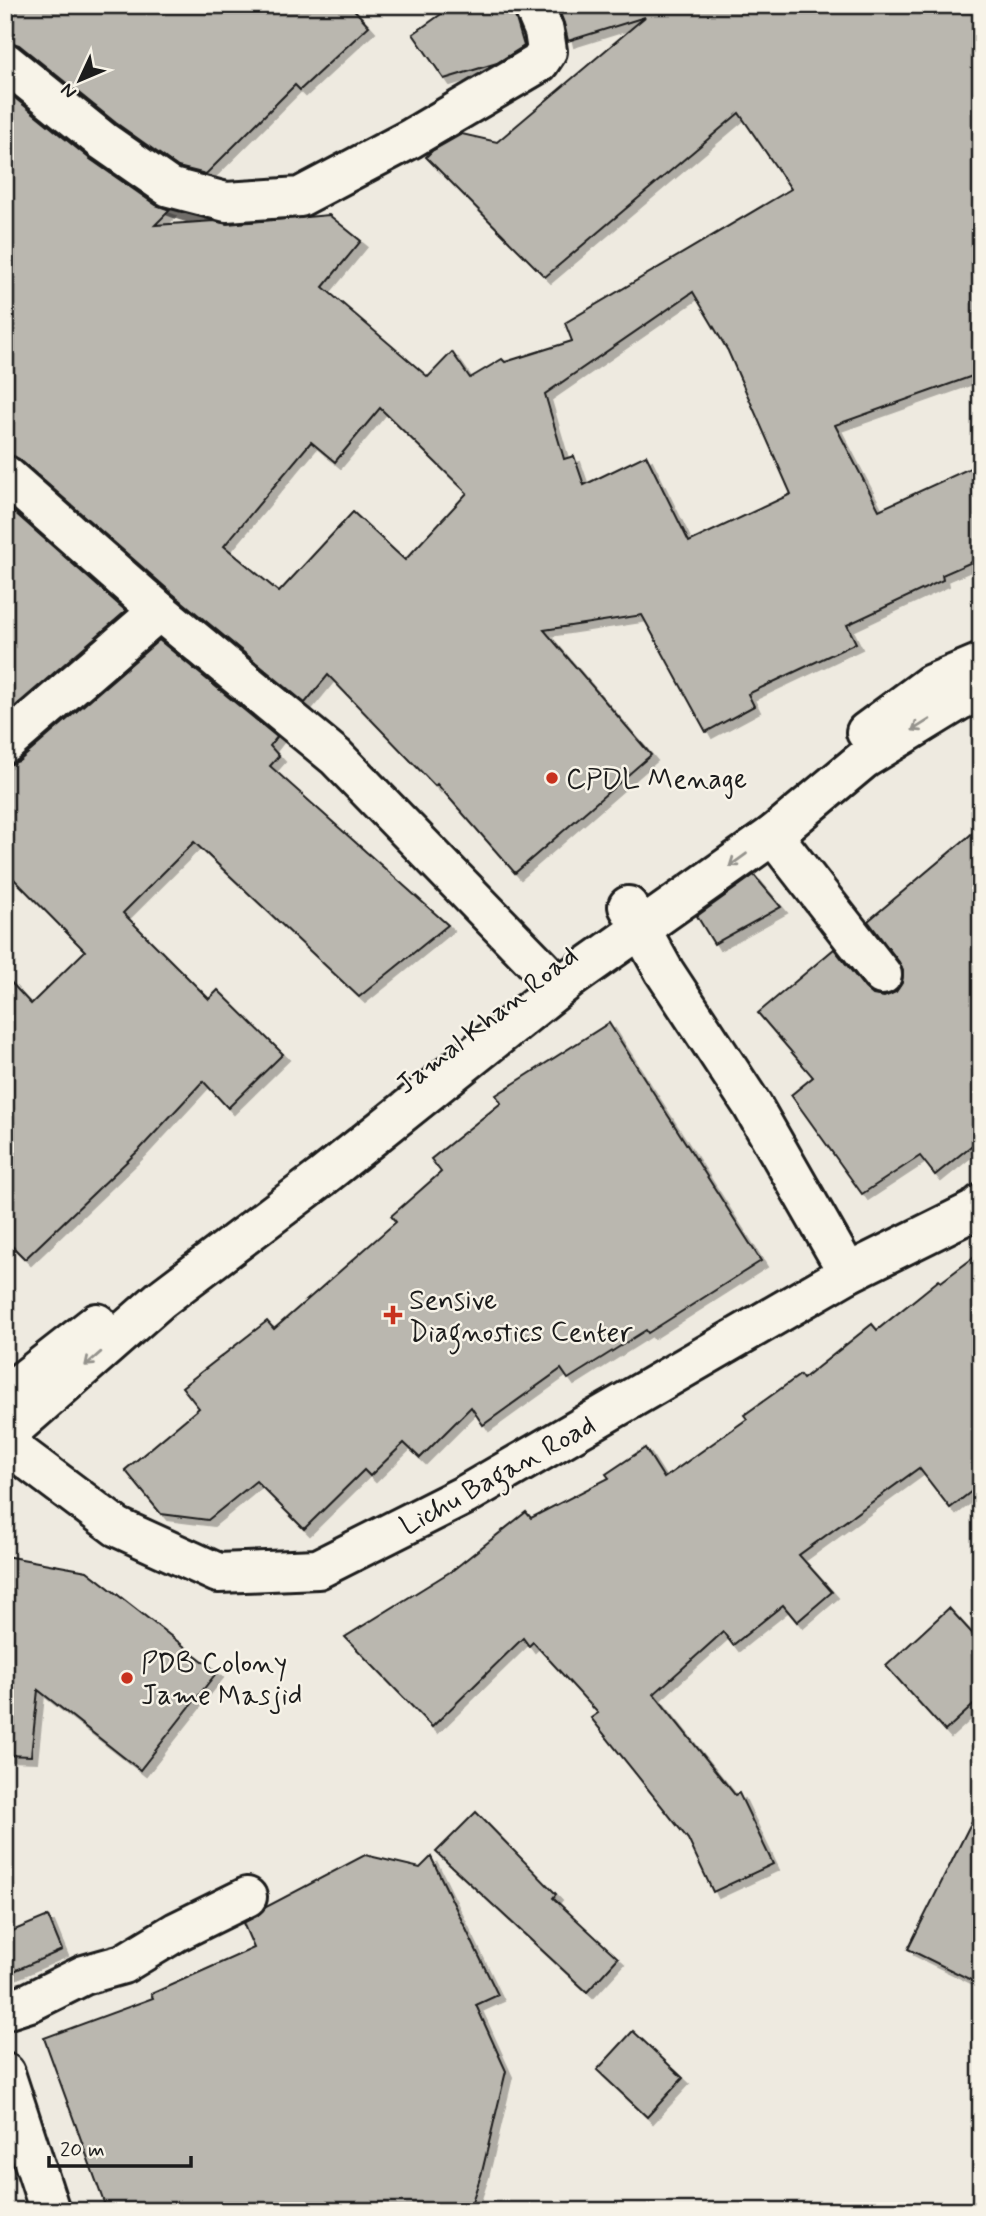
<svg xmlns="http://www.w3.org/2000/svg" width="986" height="2216" viewBox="0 0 986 2216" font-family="Mynerve,sans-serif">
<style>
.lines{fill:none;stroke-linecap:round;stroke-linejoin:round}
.stream{stroke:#6f6d69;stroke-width:14}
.building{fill:#bab7af;stroke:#1c1c1c;stroke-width:2;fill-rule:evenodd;filter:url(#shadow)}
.minor-casing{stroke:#1c1c1c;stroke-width:44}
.secondary-casing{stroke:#1c1c1c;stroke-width:44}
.minor{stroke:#f7f3e8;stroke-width:38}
.secondary{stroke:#f7f3e8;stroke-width:38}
.oneway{stroke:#94928c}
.poi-dot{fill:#c8321e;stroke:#f7f3e8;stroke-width:2.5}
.labels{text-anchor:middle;stroke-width:5;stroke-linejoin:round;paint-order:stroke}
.poi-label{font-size:28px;fill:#1c1c1c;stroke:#f7f3e8;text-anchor:start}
.street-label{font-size:28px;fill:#1c1c1c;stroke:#f7f3e8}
</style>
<defs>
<filter id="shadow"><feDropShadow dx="6" dy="6" stdDeviation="0" flood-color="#0004"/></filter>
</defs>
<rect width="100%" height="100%" fill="#eeeae0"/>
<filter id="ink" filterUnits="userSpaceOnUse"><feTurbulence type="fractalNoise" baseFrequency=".0143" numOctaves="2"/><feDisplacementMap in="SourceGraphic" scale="14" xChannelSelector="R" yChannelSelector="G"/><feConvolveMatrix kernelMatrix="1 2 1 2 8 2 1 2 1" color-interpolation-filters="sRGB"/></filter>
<g filter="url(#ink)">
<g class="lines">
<!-- stream -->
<path class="stream" d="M119,172C128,179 133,189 143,196C166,211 196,218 222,224"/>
</g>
<!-- building -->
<g class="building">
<path d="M5,5H350L369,26L300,90L295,85L206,174L178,167L116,123L19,45L5,41Z"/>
<path d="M454,5H512L524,46L497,63L444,79L413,34Z"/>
<path d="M557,5H652L653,10L659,5H981V373L835,425L879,510L981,463V558L942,575L943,580L847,625L856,643L748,694L754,706L706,732L642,615L544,630L651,755L515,873L437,784L435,786L328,675L305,703L173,594L19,459L5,454V90L90,159L156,205L170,210L155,225L214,221L227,224L329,215L361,241L323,287L428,377L452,352L470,378L502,359L505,362L572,341L565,323L791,189L739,113L545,277L426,157L432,151L462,134L497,142L645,17L568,41L564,23ZM693,292L728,351L791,494L689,542L646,455L584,485L574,456L564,459L545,394ZM380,408L467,493L405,560L353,512L279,592L224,546L311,442L335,462Z"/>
<path d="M5,504L126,611L5,715Z"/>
<path d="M159,640L277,737L270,746L279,756L270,766L448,925L359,997L194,842L123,913L209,999L218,990L283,1054L228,1108L203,1081L140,1149L25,1259L5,1239V976L31,1004L85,951L5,870V765L19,761Z"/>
<path d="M981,826V1138L935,1175L920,1156L862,1194L791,1095L813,1077L758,1013L834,949L865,988L873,995L884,997L896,992L902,983L903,971L899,962L868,921Z"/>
<path d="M754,875L781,907L714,944L697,916Z"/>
<path d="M609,1023L761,1261L648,1333L646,1330L568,1379L561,1369L483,1425L471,1407L420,1458L404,1443L370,1476L364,1470L304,1529L256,1481L208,1520L161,1514L125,1470L199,1408L182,1387L267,1321L274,1329L396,1222L391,1216L441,1172L431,1159L501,1103L496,1095Z"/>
<path d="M981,1252V1484L950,1508L919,1468L799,1555L832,1592L797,1622L783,1605L733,1645L723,1632L654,1694L735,1795L739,1793L773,1864L713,1892L688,1839L591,1718L598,1713L533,1642L529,1646L523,1638L432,1727L345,1637L453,1570L526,1512L531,1518L609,1478L606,1474L645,1448L664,1478L747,1419L744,1415L800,1375L803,1379L872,1324L877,1330L939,1280L941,1282Z"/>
<path d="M5,1556L87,1571L217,1672L140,1770L38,1690L31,1756L5,1755Z"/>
<path d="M949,1608L981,1643V1698L945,1731L886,1666Z"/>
<path d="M981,1803V1985L908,1949Z"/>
<path d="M476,1812L556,1894L553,1898L618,1958L587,1992L436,1852Z"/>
<path d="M365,1855L420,1868L431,1857L498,1995L476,2005L506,2071L482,2172L470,2208L417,2206L404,2211H107L44,2038L153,1998L151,1994L254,1948L243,1923L257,1916L266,1907Z"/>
<path d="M48,1916L62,1950L5,1975V1934Z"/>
<path d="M633,2031L683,2078L647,2117L597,2070Z"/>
</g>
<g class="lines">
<defs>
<g id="minor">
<path d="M5,62L103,141L169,187L226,202L300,197L410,139L539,63L547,51L544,31L533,5"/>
<path d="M5,475L159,611L336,757L546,973"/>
<path d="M5,744L159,611"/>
<path d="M773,835L882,975"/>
<path d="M628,906L664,971L752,1105L848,1273"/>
<path d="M5,1443L117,1527L218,1573L318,1569L465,1495L848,1273L975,1210L981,1204"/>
<path d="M5,2010L30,2002L84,1975L123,1964L176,1932L247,1897"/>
<path d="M5,2073L50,2211"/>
</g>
<g id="secondary">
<path d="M866,732L931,684L981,663"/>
<path d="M5,1395L97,1323"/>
<path d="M5,1436L161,1299L321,1178L571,978L773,835L864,759L960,700L981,693"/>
</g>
</defs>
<!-- minor casing -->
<use href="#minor" class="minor-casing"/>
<!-- secondary casing -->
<use href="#secondary" class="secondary-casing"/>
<!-- minor -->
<use href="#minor" class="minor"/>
<!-- secondary -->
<use href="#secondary" class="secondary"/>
</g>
<!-- one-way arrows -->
<defs><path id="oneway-shaft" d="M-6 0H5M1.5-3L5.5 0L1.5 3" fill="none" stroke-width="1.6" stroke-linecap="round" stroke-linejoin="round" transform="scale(1.75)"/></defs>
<g class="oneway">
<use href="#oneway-shaft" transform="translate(921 725) rotate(148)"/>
<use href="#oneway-shaft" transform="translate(738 860) rotate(144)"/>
<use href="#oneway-shaft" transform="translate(93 1359) rotate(139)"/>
</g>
</g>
<!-- markers -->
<g class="poi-dot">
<circle cx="552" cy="778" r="7"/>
<path d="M389.5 1304.5h7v7h7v7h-7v7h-7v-7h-7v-7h7z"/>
<circle cx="127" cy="1678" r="7"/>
</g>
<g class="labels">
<!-- poi labels -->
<g class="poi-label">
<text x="566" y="788">CPDL Menage</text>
<text x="409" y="1309">Sensive<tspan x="409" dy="32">Diagnostics Center</tspan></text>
<text x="141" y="1672">PDB Colony<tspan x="141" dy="32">Jame Masjid</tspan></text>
</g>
<!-- street labels -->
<g class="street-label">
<text transform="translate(486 1019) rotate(-38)" y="10">Jamal Khan Road</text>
<text transform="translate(497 1474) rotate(-29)" y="10">Lichu Bagan Road</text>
</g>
</g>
<!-- margin -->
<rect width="986" height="2216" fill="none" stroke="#f7f3e8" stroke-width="28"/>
<rect x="14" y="14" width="958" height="2188" fill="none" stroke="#1c1c1c" stroke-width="2.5" filter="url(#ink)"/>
<!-- north arrow -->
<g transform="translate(80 80) rotate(226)" stroke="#f7f3e8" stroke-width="5" paint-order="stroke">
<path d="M0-5L12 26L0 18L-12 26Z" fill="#1c1c1c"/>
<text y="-10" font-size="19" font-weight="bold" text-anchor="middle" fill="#1c1c1c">N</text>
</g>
<!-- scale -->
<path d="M49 2156v10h142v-10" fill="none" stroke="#1c1c1c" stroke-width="3.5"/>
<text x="60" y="2156" font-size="21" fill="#1c1c1c" stroke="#f7f3e8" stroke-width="5" paint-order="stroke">20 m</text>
</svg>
